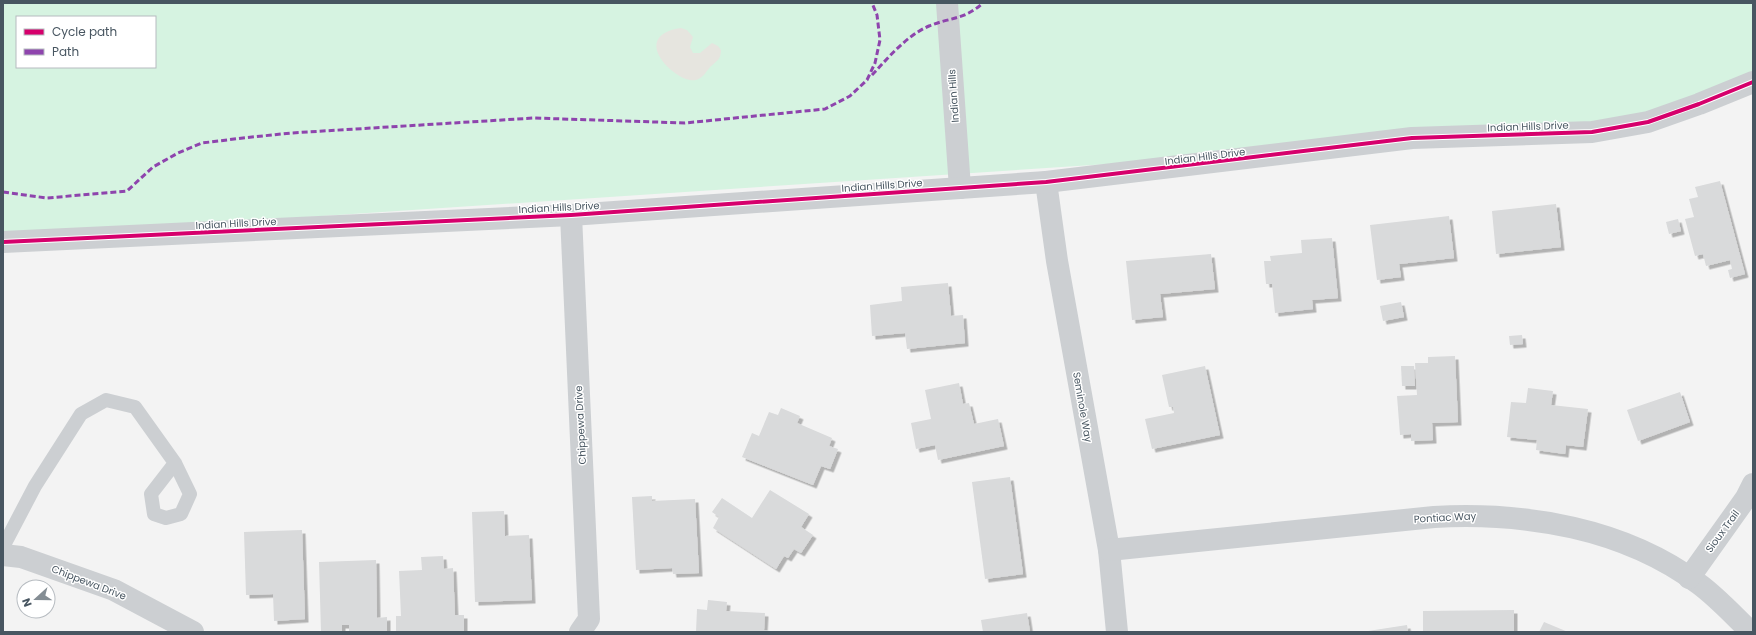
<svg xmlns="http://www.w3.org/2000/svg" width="1756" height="635" viewBox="0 0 1756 635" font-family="Poppins,sans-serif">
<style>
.green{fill:#d6f3e1;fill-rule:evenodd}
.sand{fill:#e6e5df}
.building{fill:#d9dadb;filter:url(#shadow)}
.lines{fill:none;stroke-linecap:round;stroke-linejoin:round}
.lane{stroke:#cccfd2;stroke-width:14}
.street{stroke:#cccfd2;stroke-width:22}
.quiet{stroke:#8e44ad;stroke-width:3;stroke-dasharray:6 3;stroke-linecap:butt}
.cycleway-casing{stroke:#fff;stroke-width:6}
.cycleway{stroke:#d6006c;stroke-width:4}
.labels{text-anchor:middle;stroke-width:3;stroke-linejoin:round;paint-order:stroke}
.street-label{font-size:10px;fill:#485661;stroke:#fff}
</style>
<defs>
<filter id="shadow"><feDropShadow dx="3.5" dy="3.5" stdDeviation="0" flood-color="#0004"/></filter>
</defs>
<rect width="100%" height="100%" fill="#f3f3f3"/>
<!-- green -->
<path class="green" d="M3,3H1753V82L1592,132L3,237ZM17,17H155V67H17Z"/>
<!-- sand -->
<path class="sand" d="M681,28L687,30L693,37L690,47L693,53H700L712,43L718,46L721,50C721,59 717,61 710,67C706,72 703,78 696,80C678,85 626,36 681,28Z"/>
<!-- building -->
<g class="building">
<path d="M1720,181L1745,274L1730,278L1728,270L1732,269L1730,260L1706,266L1703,254L1695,256L1685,219L1694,217L1689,199L1698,197L1695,187Z"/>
<path d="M1556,204L1561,247L1496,254L1492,211Z"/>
<path d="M1449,216L1454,258L1399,264L1401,277L1377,280L1370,225Z"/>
<path d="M1678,219L1681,231L1669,234L1666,222Z"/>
<path d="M1332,238L1338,298L1312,300L1313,309L1275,313L1272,284H1266L1264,261H1271L1270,256L1302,253L1301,240Z"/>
<path d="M1211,254L1215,289L1160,294L1163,317L1132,320L1126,261Z"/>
<path d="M948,283L951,316L963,315L965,343L907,349L905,333L872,336L870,305L902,301L901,287Z"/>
<path d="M1401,302L1404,317L1383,321L1380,306Z"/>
<path d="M1522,335L1523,344L1510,345L1509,336Z"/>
<path d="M1455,356L1458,422L1432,423L1433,440L1411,441V434L1400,435L1397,396L1417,395L1415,363H1428V357Z"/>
<path d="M1205,366L1220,435L1152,449L1145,419L1174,413L1173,407H1169L1162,375Z"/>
<path d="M1401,366H1414L1415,386H1402Z"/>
<path d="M959,383L963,404L969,403L974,424L998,419L1004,446L938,460L935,445L916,449L911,423L931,419L925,390Z"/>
<path d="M1528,388L1553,391L1551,405L1588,409L1583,447L1566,445L1565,454L1536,450L1537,440L1507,437L1511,402L1526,403Z"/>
<path d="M1680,392L1690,422L1638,441L1627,410Z"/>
<path d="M781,408L800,416L797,423L832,438L829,446L838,449L830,469L821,466L813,485L742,457L752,433L759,436L769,412L778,415Z"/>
<path d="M1010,477L1023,574L985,579L972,482Z"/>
<path d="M770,490L809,514L801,527L813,535L801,553L794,549L788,558L784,556L776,569L713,528L719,517L712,512L722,498L752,518Z"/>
<path d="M652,496V501L695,499L699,573L673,574L672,568L636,570L632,497Z"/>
<path d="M504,511L505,536L529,535L532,600L475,602L472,512Z"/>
<path d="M302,530L305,619L274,621L273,594L246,595L244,532Z"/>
<path d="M443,556L444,569L453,568L455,615H464V632H396V616H401L399,571L422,570L421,557Z"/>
<path d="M376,560L377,618L387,617V632H349V625H342V631L321,632L319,562Z"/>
<path d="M708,600L727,602L726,611L765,613L764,630L777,632H696L697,609L707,610Z"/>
<path d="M1514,610V632H1423V611Z"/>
<path d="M1027,613L1030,632H983L981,620Z"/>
<path d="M1544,622L1568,632H1539Z"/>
<path d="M1407,625L1408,632H1368V631Z"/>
</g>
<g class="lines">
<!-- lane -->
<path class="lane" d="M3,547L35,486L81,414L106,400L135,407L175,463L190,494L181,514L166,518L154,514L151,494L175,463"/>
<!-- street -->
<g class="street">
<path d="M947,3L960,188"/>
<path d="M1046,182L1057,261L1109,550L1117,632"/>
<path d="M571,215L589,619L580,632"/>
<path d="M3,242L571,215L1046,182L1412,138L1592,132L1648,122L1699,104L1753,82"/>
<path d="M1109,550L1434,517C1526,512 1624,528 1699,584C1718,598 1734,616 1751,632"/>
<path d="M3,555L21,557L114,590L193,632"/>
<path d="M1689,578L1746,498L1753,484"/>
</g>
<!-- quiet -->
<g class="quiet">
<path d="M872,75C889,57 906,36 929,26C951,17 964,20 983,3"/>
<path d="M3,192L47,198L127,191L153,167L178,153L202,143L243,138L291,133L534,118L685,123L825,109L850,96L867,80L875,63L880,40L877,15L872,3"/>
</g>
<defs>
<path id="cycleway" d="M3,242L571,215L1046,182L1412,138L1592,132L1648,122L1699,104L1753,82"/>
</defs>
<!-- cycleway casing -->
<use href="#cycleway" class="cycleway-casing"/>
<!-- cycleway -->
<use href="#cycleway" class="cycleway"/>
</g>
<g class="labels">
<!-- street labels -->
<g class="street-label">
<text transform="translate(953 96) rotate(-94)" y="4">Indian Hills</text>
<text transform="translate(1528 126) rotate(-2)" y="4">Indian Hills Drive</text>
<text transform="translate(1205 156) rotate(-7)" y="4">Indian Hills Drive</text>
<text transform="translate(882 185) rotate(-4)" y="4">Indian Hills Drive</text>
<text transform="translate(559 207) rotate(-3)" y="4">Indian Hills Drive</text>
<text transform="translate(236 223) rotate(-3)" y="4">Indian Hills Drive</text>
<text transform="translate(1083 407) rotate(80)" y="4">Seminole Way</text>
<text transform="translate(580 425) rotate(-93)" y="4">Chippewa Drive</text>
<text transform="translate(1445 517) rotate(-3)" y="4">Pontiac Way</text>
<text transform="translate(1722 531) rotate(-54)" y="4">Sioux Trail</text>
<text transform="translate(89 582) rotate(21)" y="4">Chippewa Drive</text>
</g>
</g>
<!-- border -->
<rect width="1756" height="635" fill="none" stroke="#485661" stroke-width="8"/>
<!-- legend -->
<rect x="16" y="16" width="140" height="52" fill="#ffffff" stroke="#b6bbc0"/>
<rect x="24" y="29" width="20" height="6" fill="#d6006c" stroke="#b6bbc0"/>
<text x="52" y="36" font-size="12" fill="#485661">Cycle path</text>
<rect x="24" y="49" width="20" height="6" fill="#8e44ad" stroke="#b6bbc0"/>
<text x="52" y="56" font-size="12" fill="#485661">Path</text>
<!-- north arrow -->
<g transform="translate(36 599) rotate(249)"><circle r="19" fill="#ffffff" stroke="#b6bbc0"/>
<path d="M0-3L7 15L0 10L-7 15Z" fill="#848d94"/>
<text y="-6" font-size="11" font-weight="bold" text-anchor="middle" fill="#485661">N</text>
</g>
</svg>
